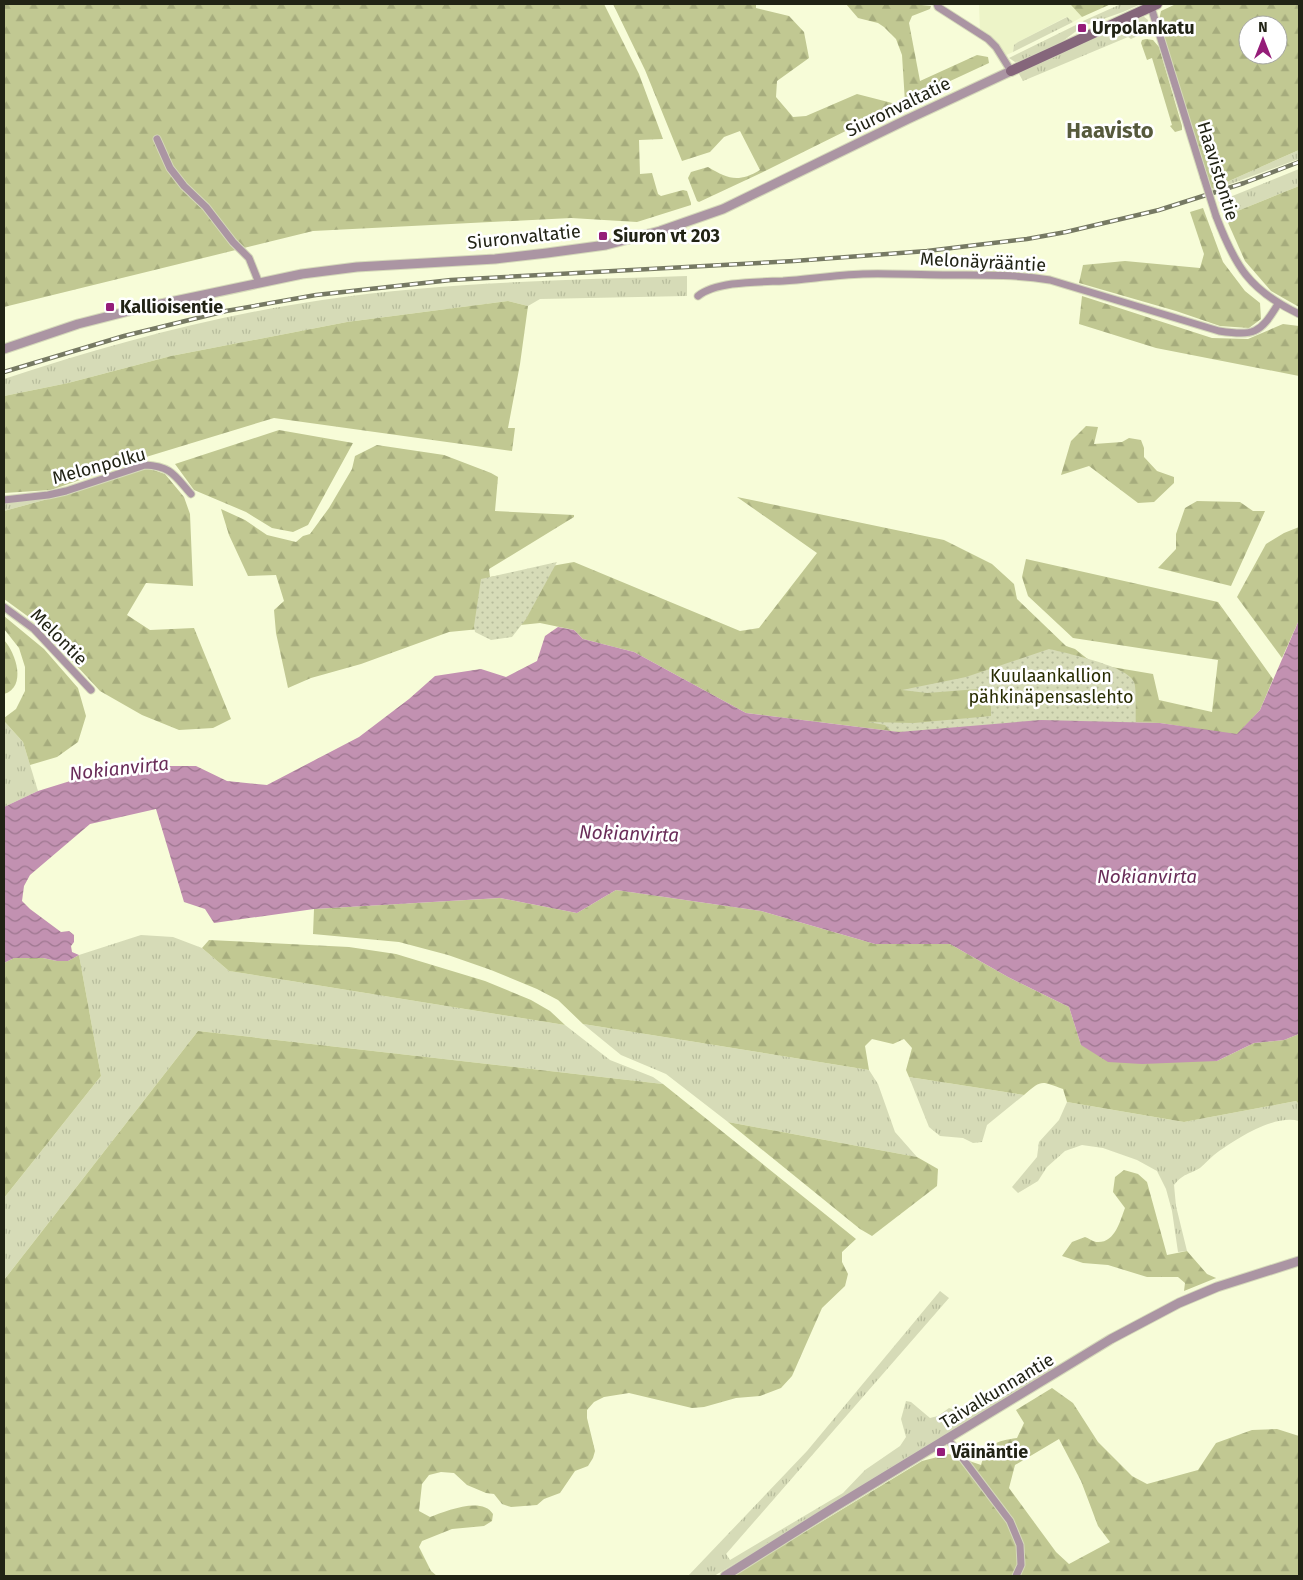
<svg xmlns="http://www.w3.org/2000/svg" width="1303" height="1580" viewBox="0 0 1303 1580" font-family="'Fira Sans',sans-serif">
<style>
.built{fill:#edf4c8}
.grass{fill:url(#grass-tufts)}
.forest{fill:url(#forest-firs);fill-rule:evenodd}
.park{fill:url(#park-dots)}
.water{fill:url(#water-waves)}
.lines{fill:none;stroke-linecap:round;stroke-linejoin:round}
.minor-casing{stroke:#d5d9b9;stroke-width:9}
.tertiary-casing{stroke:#d5d9b9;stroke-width:11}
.secondary-casing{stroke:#d5d9b9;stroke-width:12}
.minor{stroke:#ab95a3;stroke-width:7}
.tertiary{stroke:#ab95a3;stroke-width:9}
.secondary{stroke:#85667b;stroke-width:10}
.rail-casing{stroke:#767963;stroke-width:4.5}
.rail{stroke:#fff;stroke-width:2.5;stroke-dasharray:8;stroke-linecap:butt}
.minor-bridge-casing{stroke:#d5d9b9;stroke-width:9;stroke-linecap:butt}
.minor-bridge{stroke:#ab95a3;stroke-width:7}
.poi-dot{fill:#951d79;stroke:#fff;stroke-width:2}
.labels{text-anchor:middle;stroke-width:5;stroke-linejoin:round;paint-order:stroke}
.poi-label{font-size:18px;font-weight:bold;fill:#212315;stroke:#fff;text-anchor:start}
.street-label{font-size:18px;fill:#212315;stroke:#fff}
.park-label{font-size:18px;fill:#282c01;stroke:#fff}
.water-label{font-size:19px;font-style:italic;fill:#6a2d59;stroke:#fff}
.district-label{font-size:22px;font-weight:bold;fill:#565a3c;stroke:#fff}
</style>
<defs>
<pattern id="grass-tufts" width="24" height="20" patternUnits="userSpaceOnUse" patternTransform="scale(1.25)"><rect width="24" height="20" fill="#d6dbb7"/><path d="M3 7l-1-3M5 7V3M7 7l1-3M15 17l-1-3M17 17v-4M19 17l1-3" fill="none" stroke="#b7bc9c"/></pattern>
<pattern id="forest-firs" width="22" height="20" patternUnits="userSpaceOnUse" patternTransform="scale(1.25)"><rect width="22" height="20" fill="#c1c892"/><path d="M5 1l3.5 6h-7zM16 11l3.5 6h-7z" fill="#a6ac7d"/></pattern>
<pattern id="park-dots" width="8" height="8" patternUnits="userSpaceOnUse" patternTransform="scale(1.25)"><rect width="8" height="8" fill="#d6dbb7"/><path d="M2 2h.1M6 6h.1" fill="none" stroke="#b7bc9c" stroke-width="1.8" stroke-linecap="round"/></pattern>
<pattern id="water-waves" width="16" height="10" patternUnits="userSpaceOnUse" patternTransform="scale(1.25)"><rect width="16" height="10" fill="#c291b1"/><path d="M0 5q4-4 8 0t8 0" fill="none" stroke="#9d768f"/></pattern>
</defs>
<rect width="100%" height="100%" fill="#f7fcd8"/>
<!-- built -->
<path class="built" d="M979,4H1070L1082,17L1073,22L1066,17L1018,42L1014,45L1013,52L1004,56L980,31Z"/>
<!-- grass -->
<g class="grass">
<path d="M1121,4H1141L1123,12L1086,25L1083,21Z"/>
<path d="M1143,16L1148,20C1149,31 1140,35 1131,39L1128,37L1023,81L1018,72L1138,17Z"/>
<path d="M1067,17L1073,22L1013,52L1014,45L1018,42Z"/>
<path d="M1080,23L1083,26L1063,41L1020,61L1015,62L1009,58Z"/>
<path d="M1299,150V159L1211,191V189Z"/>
<path d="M1299,169V186L1225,216L1220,201Z"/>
<path d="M687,276V296L540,299L528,306L508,301L347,322L171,356L68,383L4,396V379C107,345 214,316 322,300C443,282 566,280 687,276Z"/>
<path d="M55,497L4,511V503Z"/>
<path d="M4,721L23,742L38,791L4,807Z"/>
<path d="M141,935L173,937L202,948L229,971L565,1025L610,1060L653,1077L663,1084L198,1031L4,1280V1198L101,1076L79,955Z"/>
<path d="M583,1024L869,1070L878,1084L895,1132L917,1157L728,1122L666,1074L621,1055Z"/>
<path d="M909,1077L1024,1095L987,1125L982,1142L973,1143L963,1138L940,1136L929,1127Z"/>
<path d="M1296,1101L1299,1104V1121C1274,1114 1234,1140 1214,1155C1209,1159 1205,1164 1200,1168C1188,1175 1184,1173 1174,1185L1176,1206L1187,1251L1178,1252L1172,1211L1166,1189L1157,1171L1137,1160L1103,1148L1082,1145L1065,1151L1047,1167L1038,1181L1018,1193L1012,1187L1037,1157L1039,1142L1059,1120L1067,1102L1184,1122Z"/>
<path d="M940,1291L949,1298L726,1554L730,1560L843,1493L865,1470L900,1446L906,1437L901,1419L906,1401L911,1402L930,1418L938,1416L949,1408L971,1416L1054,1365L1057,1367L1055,1371L714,1576H688L807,1451Z"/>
</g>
<!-- forest -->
<g class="forest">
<path d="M4,4H604L639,74L663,139L639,140L640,174L652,173L658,194L661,196L683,190L687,191L691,203V205L637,222L571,218L313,231L4,307Z"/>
<path d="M613,4H756V8L789,16L804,32L809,58L777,81L776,97L793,117L806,116L857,94L896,104V106L761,173L699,202L697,201L688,178L691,172L708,167C728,179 738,183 760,170L740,131L724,137L710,152L682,161L645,70Z"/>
<path d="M846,4H912L931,6L930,9L912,16L909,23L920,81L977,55L988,57L989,63L905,102L902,55L896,39L884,27L878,23L858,18Z"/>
<path d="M1070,4H1111L1082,17Z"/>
<path d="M1176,4H1299V150L1211,189L1159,20L1161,11ZM1248,25H1278V55H1248Z"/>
<path d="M1146,39L1153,40L1159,47L1182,126V130L1175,132L1170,126L1172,125L1152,58L1147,60L1141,43L1142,40Z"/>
<path d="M1299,186V307L1271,291L1245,261L1225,216Z"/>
<path d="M1203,208L1223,262L1245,291L1260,303L1261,319L1249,328L1220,326L1176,311L1079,283L1083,265L1125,261L1200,268L1204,254L1190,212Z"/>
<path d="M1082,296L1212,338L1248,339L1283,324L1299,326V376L1156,348L1079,324Z"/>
<path d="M508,301L528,306L520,364L508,428H515L512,451L274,418L146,457L51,490L4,493V396L68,383L171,356L347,322Z"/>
<path d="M1086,426L1098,427L1094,444L1122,442L1129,438L1141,440L1144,448V457L1157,471L1174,477V483L1154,502L1138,503L1089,466L1061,475L1071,441Z"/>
<path d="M279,430L353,443L308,525L293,532L272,528L246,512L194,490L175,464Z"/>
<path d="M377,445L444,455L491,473L498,477L495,511L574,515V517L489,569L490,577L574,562L740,631L759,628L817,553L737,497L944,540L992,564L1014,584L1017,599L1066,646L1075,649L1094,664L1153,674L1159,700L1212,712L1218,660L1073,638L1028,596L1022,577L1026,559L1218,602L1273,679L1260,710L1237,735L1160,723L1042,720L899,732L746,713L634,652L583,639L574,630L540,623L449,632L361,664L311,678L288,688L276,633L274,610L284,601L276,575L248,576L229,535L221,509L245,520L267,535L296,542L303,536L310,534L329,508L352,469L355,456Z"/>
<path d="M148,468L165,474L184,497L190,514L193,586L146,583L127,615L150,630L194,628L231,719L213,728L179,730L142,715L100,691L37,623L4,599V511L55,497Z"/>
<path d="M1197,501L1240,502L1253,511H1265L1231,586L1158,568L1176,549V534L1185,508Z"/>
<path d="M1299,527V620L1282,658L1237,597L1266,544L1284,533Z"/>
<path d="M4,616L44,649L78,688L86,716L78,742L57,757L30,765L23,742L4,721V718L16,709L25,691V667L19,648L4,629Z"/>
<path d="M4,640C16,653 27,687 4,694Z"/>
<path d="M616,890L761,911L875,944H950L1008,977L1069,1007L1081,1045L1217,1061L1254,1043L1284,1040L1299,1034V1104L1296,1101L1184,1122L1067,1102L1063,1089C1041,1081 1042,1079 1024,1095L909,1077L906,1070L912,1048L904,1039L893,1044L872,1039L865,1046L869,1070L583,1024L558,1000L537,989L491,970L448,955L399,942L313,934L314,909L500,898L577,913Z"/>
<path d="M209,940L349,947L396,954L485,981L531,1000L550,1011L565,1025L229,971L202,948Z"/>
<path d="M79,955L101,1076L4,1198V963L14,958H43L57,961H68Z"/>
<path d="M198,1031L663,1084L856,1239L842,1252V1262L848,1274L845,1286L822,1308L792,1376L781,1388L760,1396L736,1398L704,1407L692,1408L629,1393L604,1397L594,1402L587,1410V1418L595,1451L593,1458L588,1466L575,1471L560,1493L544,1499L537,1505L511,1507L502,1504L494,1494L486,1493L467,1485L454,1473L441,1472L429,1475L422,1484L419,1511L430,1517C446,1511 482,1496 493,1514L492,1521L484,1526L452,1529L422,1541L419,1547L431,1571L437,1576H4V1280Z"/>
<path d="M728,1122L917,1157L938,1169L937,1186L872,1236L860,1229Z"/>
<path d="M1124,1170L1138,1174L1147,1182L1167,1255L1187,1251L1207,1274L1216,1278L1184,1291L1185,1283L1178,1277H1147L1108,1265L1083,1263L1062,1256L1072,1242L1085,1237C1088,1238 1092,1241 1096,1242C1115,1244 1120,1221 1125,1208L1113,1192L1115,1177Z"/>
<path d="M1052,1388L1073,1403L1098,1442L1132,1476L1147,1484L1198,1470L1216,1443L1252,1430L1277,1429L1299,1436V1576H732L922,1461L949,1454L981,1465C987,1444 996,1441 1017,1438L1024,1423L1016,1410ZM1059,1439L1081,1481L1098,1526L1110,1542L1069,1564L1056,1552L1009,1488L1015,1465Z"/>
</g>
<!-- park -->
<g class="park">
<path d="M557,562L526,619L512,637L491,640L475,632L474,626L481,579Z"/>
<path d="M1049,649C1066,653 1128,666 1134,682C1137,689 1135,716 1136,725L923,733L891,731L885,725L868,722L914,723L991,716V688L927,693L902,690L966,677Z"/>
</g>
<!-- water -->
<path class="water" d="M1299,620V1034L1284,1040L1254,1043L1217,1061L1142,1064L1108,1062L1081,1045L1069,1007L1008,977L950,944H875L761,911L616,890L577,913L500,898L314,909L214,923L205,909L184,902L156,809L90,824L30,875L24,886L22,901L30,909L61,932L69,931L74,935V942L71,946L72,952L79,955L68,961H57L43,958H14L4,963V807L38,791L125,764L144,766H196L227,781L267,785L359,737L409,699L435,676L481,669L506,677L537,661L545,636L558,627L574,630L583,639L634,652L746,713L899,732L1041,720L1160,723L1237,734L1260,710Z"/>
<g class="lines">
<defs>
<g id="minor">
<path d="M937,4L938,7L988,39L996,47L1011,71"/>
<path d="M1151,7L1204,178"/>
<path d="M157,139L170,168L184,186L206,207L233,242L249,258L259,283"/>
<path d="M1216,216C1235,266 1249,290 1299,314"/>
<path d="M698,296C716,281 760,282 783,281C810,279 836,275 863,274C890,273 916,275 943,275C979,275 1014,274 1050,280L1219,331C1254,336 1260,334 1278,304"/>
<path d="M4,500L48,495L66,491L145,465C171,466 175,476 191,494"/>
<path d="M4,607L34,629L91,690"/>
<path d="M948,1439L1010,1521L1020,1545L1021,1565L1016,1576"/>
</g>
<g id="tertiary">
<path d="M4,349L78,324L137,309L302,274L357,267L495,259L547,253L606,245L660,231L723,209L908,119L1011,71"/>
<path d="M725,1576L833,1508L1111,1339L1179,1303L1217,1287L1299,1261"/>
</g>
<path id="secondary" d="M1011,71L1157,4"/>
</defs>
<!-- minor casing -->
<use href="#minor" class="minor-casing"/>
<!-- tertiary casing -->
<use href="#tertiary" class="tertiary-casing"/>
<!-- secondary casing -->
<use href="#secondary" class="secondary-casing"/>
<!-- minor -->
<use href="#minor" class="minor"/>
<!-- tertiary -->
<use href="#tertiary" class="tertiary"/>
<!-- secondary -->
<use href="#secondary" class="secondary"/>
<defs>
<path id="rail" d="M4,372L124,336L226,311L316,295L451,280L794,261L927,251L1027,239L1066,232L1159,210L1244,183L1299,162"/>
</defs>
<!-- rail casing -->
<use href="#rail" class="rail-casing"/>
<!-- rail -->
<use href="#rail" class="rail"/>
<defs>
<path id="minor-bridge" d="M1204,178L1216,216"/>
</defs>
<!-- minor-bridge casing -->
<use href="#minor-bridge" class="minor-bridge-casing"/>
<!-- minor-bridge -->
<use href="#minor-bridge" class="minor-bridge"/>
</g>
<!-- markers -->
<g class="poi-dot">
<rect x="1077" y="23" width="10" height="10" rx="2.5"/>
<rect x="598" y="231" width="10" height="10" rx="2.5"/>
<rect x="105" y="302" width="10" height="10" rx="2.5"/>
<rect x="936" y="1447" width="10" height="10" rx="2.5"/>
</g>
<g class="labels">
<!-- poi labels -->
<g class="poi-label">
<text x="1092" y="34">Urpolankatu</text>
<text x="613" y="242">Siuron vt 203</text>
<text x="120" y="313">Kallioisentie</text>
<text x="951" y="1458">Väinäntie</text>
</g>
<!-- street labels -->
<g class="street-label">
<text transform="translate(898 107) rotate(-26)" y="6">Siuronvaltatie</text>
<text transform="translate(1218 171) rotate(73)" y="6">Haavistontie</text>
<text transform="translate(524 237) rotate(-6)" y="6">Siuronvaltatie</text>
<text transform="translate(983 262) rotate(3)" y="6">Melonäyrääntie</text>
<text transform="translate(99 466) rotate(-15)" y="6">Melonpolku</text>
<text transform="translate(59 637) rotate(45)" y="6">Melontie</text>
<text transform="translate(997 1391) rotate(-31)" y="6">Taivalkunnantie</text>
</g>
<!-- park labels -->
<g class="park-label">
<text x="1051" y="682">Kuulaankallion<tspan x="1051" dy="21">pähkinäpensaslehto</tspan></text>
</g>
<!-- water labels -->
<g class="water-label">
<text transform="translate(119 768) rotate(-6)" y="7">Nokianvirta</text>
<text transform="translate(629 833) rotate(2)" y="7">Nokianvirta</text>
<text x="1147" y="883">Nokianvirta</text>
</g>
<!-- district labels -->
<g class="district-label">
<text x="1110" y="138">Haavisto</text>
</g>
</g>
<!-- border -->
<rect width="1303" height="1580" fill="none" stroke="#212315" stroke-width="10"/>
<!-- north arrow -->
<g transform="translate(1263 40)"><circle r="24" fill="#ffffff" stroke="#a6a7a1"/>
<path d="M0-4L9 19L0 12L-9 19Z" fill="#951d79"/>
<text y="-8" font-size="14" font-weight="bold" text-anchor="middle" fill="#212315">N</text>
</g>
</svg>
